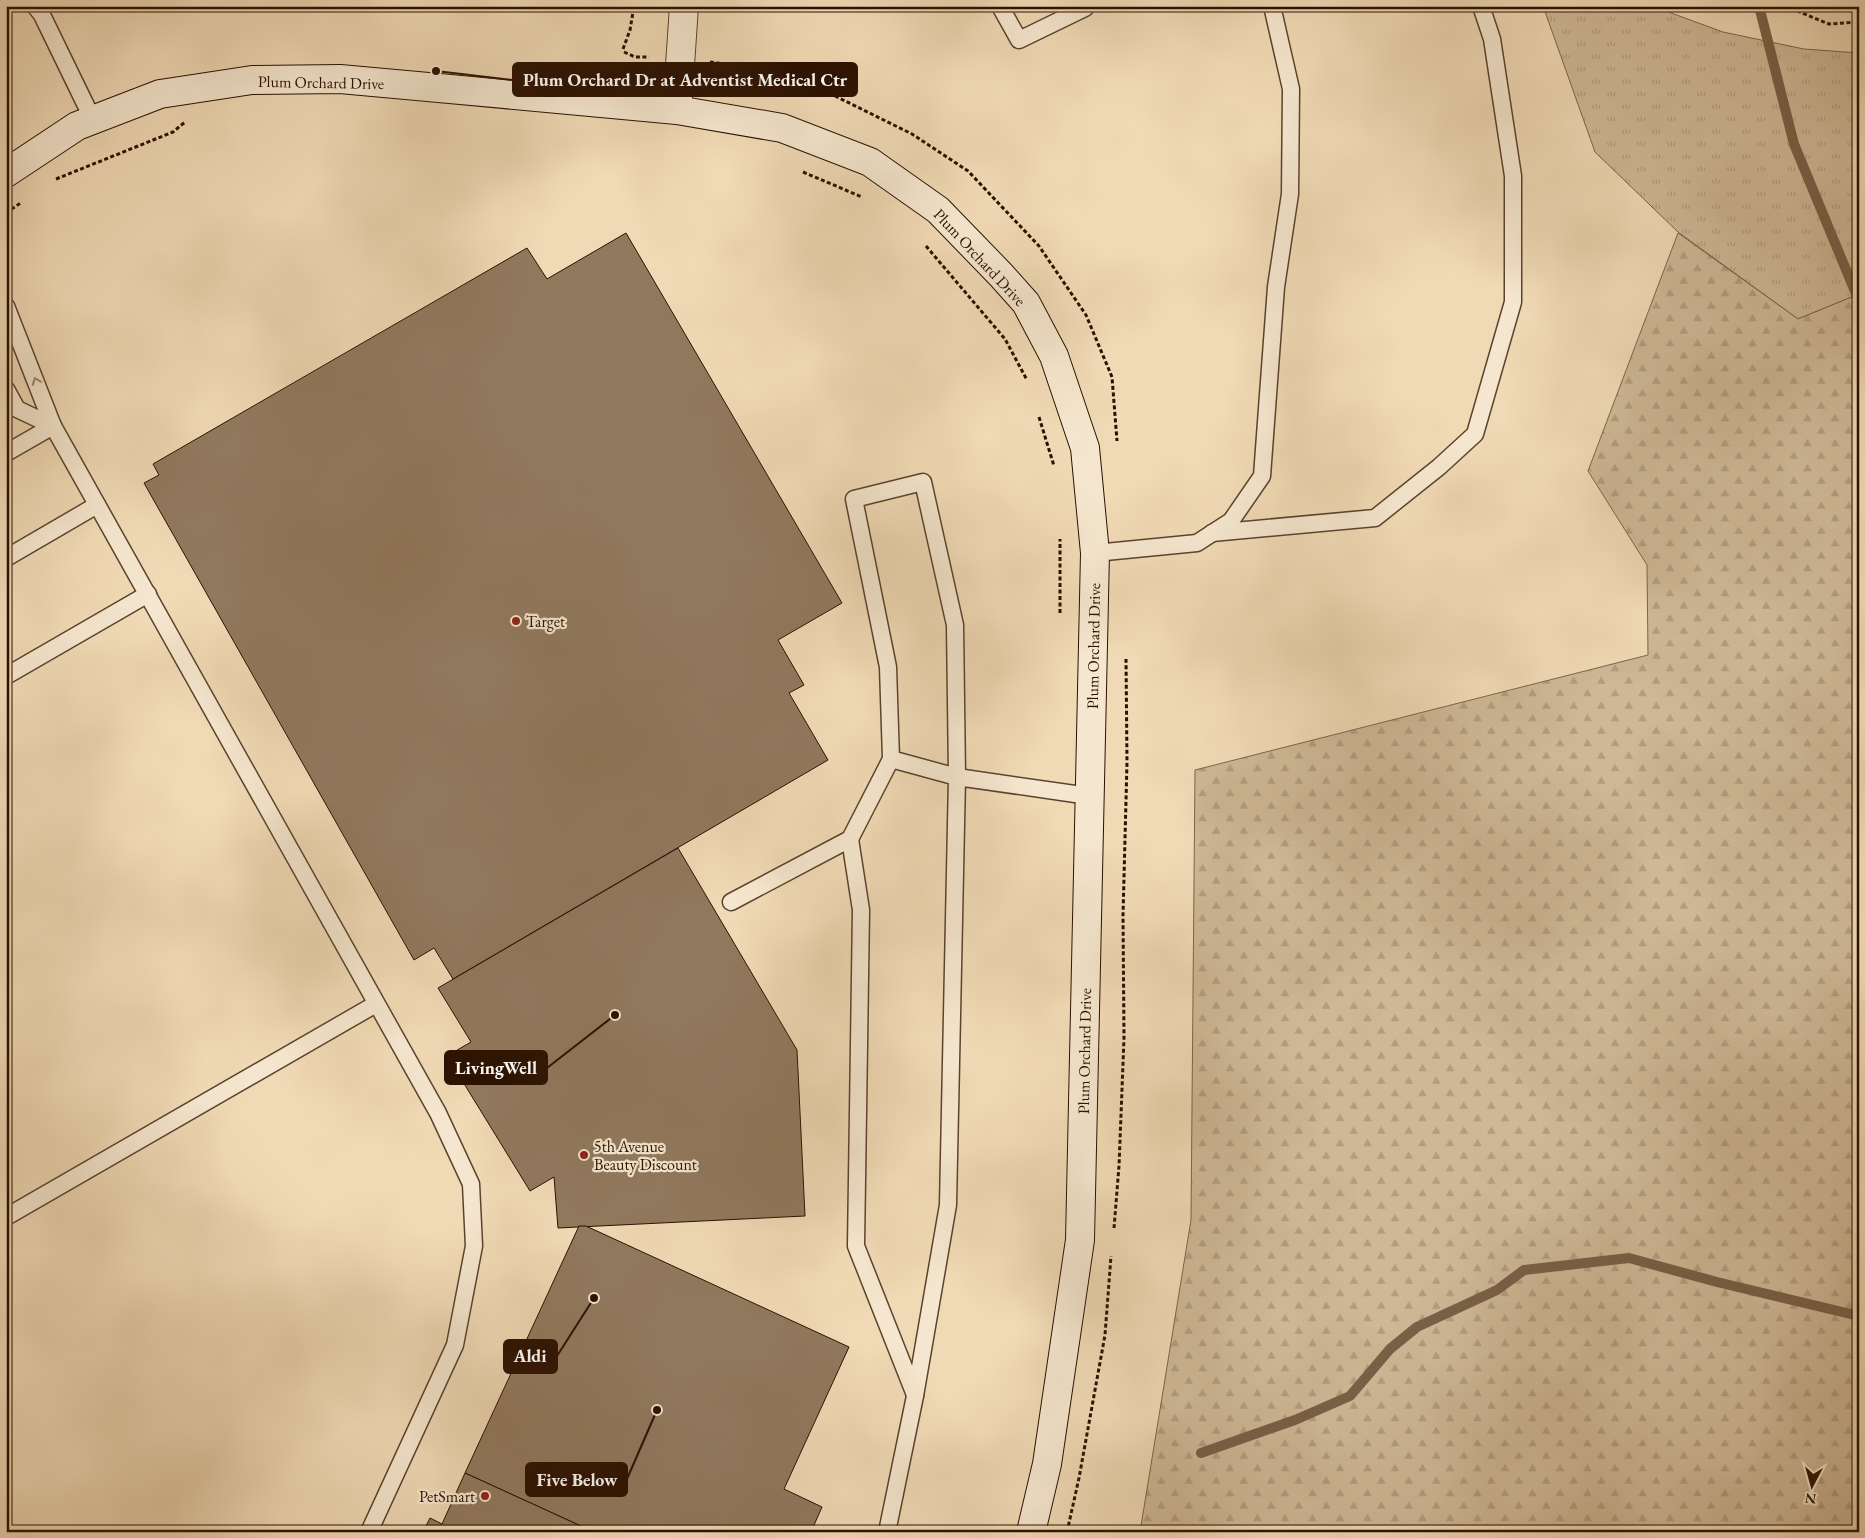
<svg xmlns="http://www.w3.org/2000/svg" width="1865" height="1538" viewBox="0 0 1865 1538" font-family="'EB Garamond',serif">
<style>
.grass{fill:url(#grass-tufts);stroke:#7c644b}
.forest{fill:url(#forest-firs);stroke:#7c644b}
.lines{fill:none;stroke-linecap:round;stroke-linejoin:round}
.stream{stroke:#796047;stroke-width:10}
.building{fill:#91795e;stroke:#2a1000}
.lane-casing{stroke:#5c422d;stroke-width:19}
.street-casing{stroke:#5c422d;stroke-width:30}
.secondary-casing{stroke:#2a1000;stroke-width:30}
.path{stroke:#2a1000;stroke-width:3;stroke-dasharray:4 2.5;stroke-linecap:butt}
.lane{stroke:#f5e7cf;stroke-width:16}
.street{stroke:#f5e7cf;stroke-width:28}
.secondary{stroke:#f5e7cf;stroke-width:28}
.oneway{stroke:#9a8672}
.poi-dot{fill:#8f2418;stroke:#f5e7cf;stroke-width:2}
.labels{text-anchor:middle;stroke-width:4.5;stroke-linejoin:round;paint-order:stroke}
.street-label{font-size:16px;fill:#2a1000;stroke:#f5e7cf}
.poi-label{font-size:16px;fill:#2a1000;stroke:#f5e7cf;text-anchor:start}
.leader{fill:none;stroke:#2a1000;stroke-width:2}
.callout-dot{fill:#2a1000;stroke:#f5e7cf;stroke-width:2}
.callout{fill:#2a1000;stroke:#2a1000;stroke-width:2}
.callout-label{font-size:18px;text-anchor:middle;font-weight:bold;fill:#fff}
</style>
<defs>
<pattern id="grass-tufts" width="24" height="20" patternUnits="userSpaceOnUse" patternTransform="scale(1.25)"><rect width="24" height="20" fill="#ceb896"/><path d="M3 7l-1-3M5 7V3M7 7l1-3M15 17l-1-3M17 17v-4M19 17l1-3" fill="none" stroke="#b19d80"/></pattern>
<pattern id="forest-firs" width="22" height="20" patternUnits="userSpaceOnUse" patternTransform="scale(1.25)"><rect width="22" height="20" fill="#ceb896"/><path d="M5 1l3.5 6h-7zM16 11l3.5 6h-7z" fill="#b19d80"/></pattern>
</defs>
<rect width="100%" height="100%" fill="#f0dab5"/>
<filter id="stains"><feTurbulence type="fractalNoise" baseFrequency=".004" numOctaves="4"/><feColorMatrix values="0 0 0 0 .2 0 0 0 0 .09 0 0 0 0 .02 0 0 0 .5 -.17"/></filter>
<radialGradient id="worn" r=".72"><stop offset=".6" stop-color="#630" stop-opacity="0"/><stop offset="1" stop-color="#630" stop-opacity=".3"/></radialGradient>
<!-- grass -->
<path class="grass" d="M1543,6H1652L1723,32L1804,49L1859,53V294L1798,319L1678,232L1595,152Z"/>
<!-- forest -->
<path class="forest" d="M1678,233L1798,319L1859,294V1532H1140L1191,1220L1195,770L1648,655L1647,565L1588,471Z"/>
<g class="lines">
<!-- stream -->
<g class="stream">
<path d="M1759,6L1794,144L1859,301"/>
<path d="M1201,1453L1295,1420L1350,1396L1390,1349L1417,1327L1497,1290L1524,1270L1629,1258L1717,1282L1859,1316"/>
</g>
</g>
<!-- building -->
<g class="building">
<path d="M626,233L842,603L778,640L804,685L789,693L828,760L453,979L434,948L414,960L144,483L159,475L153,464L527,248L547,279Z"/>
<path d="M678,848L797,1050L805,1216L558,1228L554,1177L530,1191L447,1056L471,1042L438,988Z"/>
<path d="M579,1226H586L849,1347L784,1489L822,1507L811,1532H594L465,1473Z"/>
<path d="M465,1473L594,1532H423L430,1518L442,1524Z"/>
</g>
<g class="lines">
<defs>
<g id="lane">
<path d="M35,6L42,15L93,120"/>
<path d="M1000,6L1019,40L1085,8V6"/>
<path d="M6,306L53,426L438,1113L471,1184L474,1246L455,1345L369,1532"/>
<path d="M6,389L17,409L53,426"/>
<path d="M6,453L53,426"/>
<path d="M1212,533L1375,518L1439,467L1475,434L1513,302V176L1492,39L1481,6"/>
<path d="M1095,553L1197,543L1231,521L1262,476L1276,287L1290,194L1291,89L1272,6"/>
<path d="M6,558L97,505"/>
<path d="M6,676L148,594"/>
<path d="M850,839L861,910L856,1246L915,1395"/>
<path d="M731,902L850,839L891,759"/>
<path d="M6,1217L376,1004"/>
<path d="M887,1532L915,1396L948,1205L957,777L955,625L923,482L854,499L888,667L891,759L957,777L1089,796"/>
</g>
<path id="street" d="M677,110L684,6"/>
<path id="secondary" d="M6,173L77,126L160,94L252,80L340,79L439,88L677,110L782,128L870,162L938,210L1001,275L1026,303L1054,356L1085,448L1095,553L1080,1240L1047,1464L1031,1532"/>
</defs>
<!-- lane casing -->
<use href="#lane" class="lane-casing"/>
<!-- street casing -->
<use href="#street" class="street-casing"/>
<!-- secondary casing -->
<use href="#secondary" class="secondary-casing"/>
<!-- path -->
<g class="path">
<path d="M1785,6L1829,24L1859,22"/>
<path d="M623,49L630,30L634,6"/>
<path d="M624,52L635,57H649"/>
<path d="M710,62L740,66L825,91L912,134L968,171L1039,246L1086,315L1112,377L1117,441"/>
<path d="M803,172L862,197"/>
<path d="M56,179L173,132L185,122"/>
<path d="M6,213L22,202"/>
<path d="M926,246L1005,339L1027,380"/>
<path d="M1039,417L1054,466"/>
<path d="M1060,613V539"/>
<path d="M1114,1228L1119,1166L1124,1038L1123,916L1127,762L1126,659"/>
<path d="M1067,1532L1079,1478L1105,1335L1111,1256"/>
</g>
<!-- lane -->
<use href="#lane" class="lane"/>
<!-- street -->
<use href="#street" class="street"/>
<!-- secondary -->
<use href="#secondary" class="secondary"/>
</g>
<!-- one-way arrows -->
<defs><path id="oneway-chevron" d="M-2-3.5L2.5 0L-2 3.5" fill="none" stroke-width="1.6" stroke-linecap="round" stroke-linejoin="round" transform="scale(1.25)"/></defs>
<use class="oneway" href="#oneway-chevron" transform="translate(36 381) rotate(-111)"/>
<!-- markers -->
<g class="poi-dot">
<circle cx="516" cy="621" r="5"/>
<circle cx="584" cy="1155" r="5"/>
<circle cx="485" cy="1496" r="5"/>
</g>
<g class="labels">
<!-- street labels -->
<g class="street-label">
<text transform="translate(321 82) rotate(1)" y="6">Plum Orchard Drive</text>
<text transform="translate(980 257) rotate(47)" y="6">Plum Orchard Drive</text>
<text transform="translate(1093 646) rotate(-89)" y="6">Plum Orchard Drive</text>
<text transform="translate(1084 1051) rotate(-89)" y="6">Plum Orchard Drive</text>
</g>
<!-- poi labels -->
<g class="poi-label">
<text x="526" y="627">Target</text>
<text x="594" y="1152">5th Avenue<tspan x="594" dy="18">Beauty Discount</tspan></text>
<text x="475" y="1502" text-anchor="end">PetSmart</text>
</g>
</g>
<!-- callouts -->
<path class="leader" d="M436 71L513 80M615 1015L547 1068M594 1298L557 1356M657 1410L627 1479"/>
<g class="callout-dot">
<circle cx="436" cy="71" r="5"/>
<circle cx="615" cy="1015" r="5"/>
<circle cx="594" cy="1298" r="5"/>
<circle cx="657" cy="1410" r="5"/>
</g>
<g class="callout">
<rect x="513" y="63" width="344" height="33" rx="5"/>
<rect x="445" y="1051" width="102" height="33" rx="5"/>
<rect x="504" y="1340" width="53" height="33" rx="5"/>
<rect x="526" y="1463" width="101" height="33" rx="5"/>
</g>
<g class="callout-label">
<text x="685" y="86">Plum Orchard Dr at Adventist Medical Ctr</text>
<text x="496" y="1074">LivingWell</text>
<text x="530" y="1362">Aldi</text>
<text x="577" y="1486">Five Below</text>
</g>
<!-- margin -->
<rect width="1865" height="1538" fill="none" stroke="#f0dab5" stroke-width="25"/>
<rect x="8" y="8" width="1850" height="1523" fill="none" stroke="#2a1000" stroke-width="2.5"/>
<rect x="12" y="12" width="1840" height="1513" fill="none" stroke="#2a1000"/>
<!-- north arrow -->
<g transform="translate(1812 1486) rotate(186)" stroke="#f5e7cf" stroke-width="4" paint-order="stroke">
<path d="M0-4L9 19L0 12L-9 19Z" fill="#2a1000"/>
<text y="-8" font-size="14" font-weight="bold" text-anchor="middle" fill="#2a1000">N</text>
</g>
<rect width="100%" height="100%" filter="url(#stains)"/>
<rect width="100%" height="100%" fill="url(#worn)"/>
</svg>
